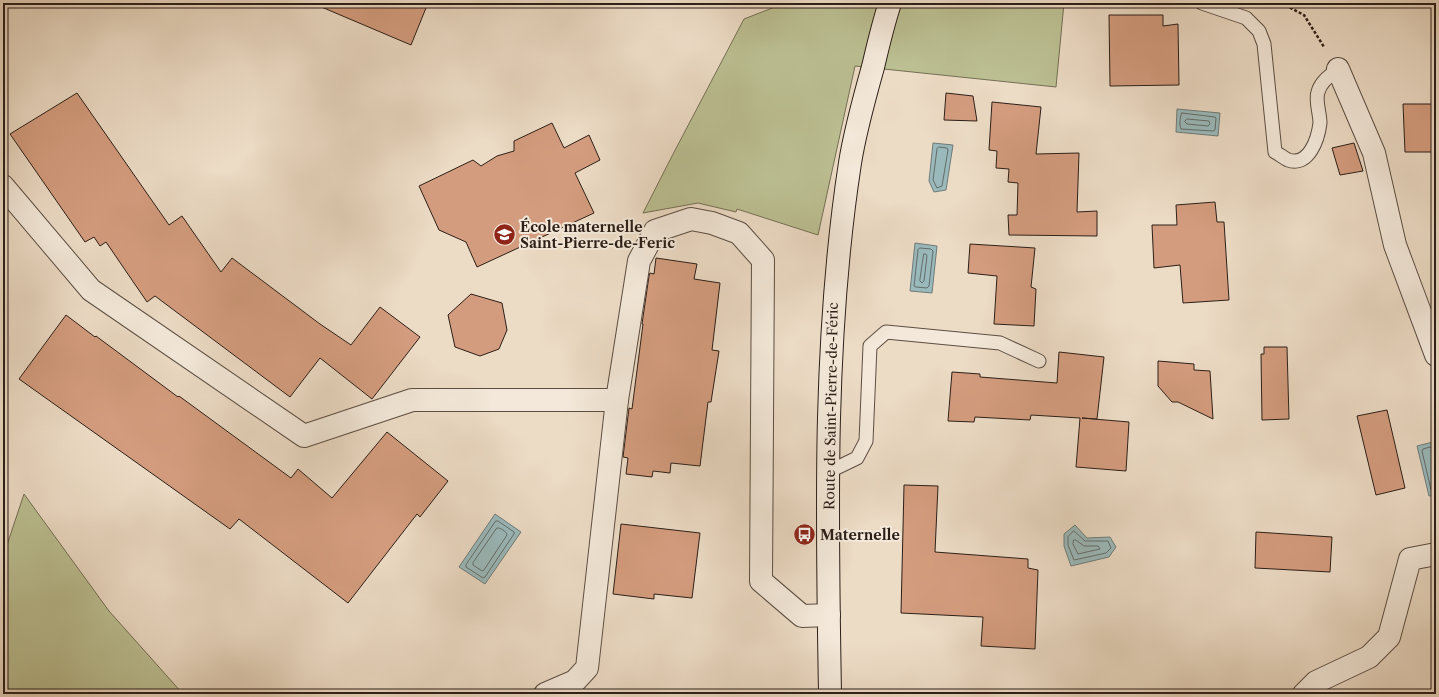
<svg xmlns="http://www.w3.org/2000/svg" width="1439" height="697" viewBox="0 0 1439 697" font-family="'Libre Caslon Text',serif">
<style>
.green{fill:#bbbf92;stroke:#746f55}
.water{fill:#9ab9bb;stroke:#6e7b7a}
.lines{fill:none;stroke-linecap:round;stroke-linejoin:round}
.shore{stroke:#636c6a;stroke-width:1}
.building{fill:#d39c7e;stroke:#2c1f18}
.lane-casing{stroke:#5c4e43;stroke-width:15}
.street-casing{stroke:#5c4e43;stroke-width:24}
.secondary-casing{stroke:#2c1f18;stroke-width:24}
.path{stroke:#2c1f18;stroke-width:2.5;stroke-dasharray:3 2;stroke-linecap:butt}
.lane{stroke:#f3e8d9;stroke-width:13}
.street{stroke:#f3e8d9;stroke-width:22}
.secondary{stroke:#f3e8d9;stroke-width:22}
.labels{text-anchor:middle;stroke-width:4;stroke-linejoin:round;paint-order:stroke}
.poi-label{font-size:14px;font-weight:bold;fill:#2c1f18;stroke:#f3e8d9;text-anchor:start}
.street-label{font-size:14px;fill:#2c1f18;stroke:#f3e8d9}
</style>
<rect width="100%" height="100%" fill="#ecdbc5"/>
<filter id="stains"><feTurbulence type="fractalNoise" baseFrequency=".005" numOctaves="4"/><feColorMatrix values="0 0 0 0 .2 0 0 0 0 .09 0 0 0 0 .02 0 0 0 .5 -.17"/></filter>
<radialGradient id="worn" r=".72"><stop offset=".6" stop-color="#630" stop-opacity="0"/><stop offset="1" stop-color="#630" stop-opacity=".3"/></radialGradient>
<!-- green -->
<g class="green">
<path d="M785,3H1064L1056,87L855,66L818,235L737,209L736,212L698,203L643,213L671,158L744,19Z"/>
<path d="M24,494L109,611L183,694H3V557Z"/>
</g>
<!-- water -->
<g class="water">
<path d="M1177,109L1220,113L1218,136L1176,132Z"/>
<path d="M933,143L953,145L946,190L934,192L929,181Z"/>
<path d="M915,243L937,246L932,293L910,291Z"/>
<path d="M1433,442L1436,453V495L1429,496L1417,446Z"/>
<path d="M495,514L521,532L485,584L459,567Z"/>
<path d="M1075,525L1087,538L1110,537L1116,547L1109,557L1071,566L1064,546V534Z"/>
</g>
<g class="lines">
<!-- shore -->
<g class="shore">
<path d="M1182,113L1215,117L1216,118L1215,130L1213,131L1181,129C1179,125 1180,116 1182,113Z"/>
<path d="M1187,119L1209,121L1210,124L1208,126L1187,124L1185,122Z"/>
<path d="M939,147L947,148L948,150L942,186L937,188L933,180L937,149Z"/>
<path d="M920,248L931,249L933,251L929,286L927,288L916,287L914,286L918,250Z"/>
<path d="M924,254H926L927,256L924,281L922,283L920,281Z"/>
<path d="M1436,450L1430,447L1423,449L1422,451L1431,490L1436,491"/>
<path d="M496,521H498L514,532V534L485,577L483,578L466,567V565Z"/>
<path d="M497,528C500,527 507,532 507,535L484,570L482,571L473,565V563Z"/>
<path d="M1074,531L1085,541H1108L1111,548L1106,553L1074,560L1068,545V537Z"/>
<path d="M1074,540H1076L1084,546H1098L1100,549L1078,554L1073,544Z"/>
</g>
</g>
<!-- building -->
<g class="building">
<path d="M312,3H428L411,45Z"/>
<path d="M1109,15H1163V26L1178,24L1179,85L1110,86Z"/>
<path d="M77,93L169,225L182,216L221,272L232,258L320,324L351,345L380,307L420,337L372,399L320,358L290,397L155,296L147,302L106,242L100,246L94,237L85,242L10,134Z"/>
<path d="M946,93L973,96L977,121L944,120Z"/>
<path d="M992,102L1041,107L1036,154L1079,153L1077,212L1097,211V236L1009,235L1008,215H1017L1018,183L1008,182L1009,169L996,168L997,151L989,150Z"/>
<path d="M1403,104H1436V152H1405Z"/>
<path d="M552,123L564,148L589,135L600,160L575,173L594,213L477,267L466,242L439,230L419,186L473,160L481,166L497,156L514,151V141Z"/>
<path d="M1354,143L1363,171L1340,175L1332,148Z"/>
<path d="M1215,202L1217,222H1224L1229,300L1183,303L1180,265L1154,268L1152,225H1177L1176,205Z"/>
<path d="M970,244L1035,248L1031,287L1036,289L1034,326L994,324L997,276L968,273Z"/>
<path d="M656,258L697,264L694,279L720,283L712,350L719,351L711,402H708L700,466L671,463L670,473L653,471L652,477L626,474L628,458L623,457L629,408L632,409L643,324H642L649,276L650,273L654,274Z"/>
<path d="M471,294L502,303L507,330L499,349L480,356L455,347L448,315Z"/>
<path d="M66,315L95,337L96,336L178,397L179,396L291,478L298,469L332,498L387,432L448,481L420,517L417,514L348,603L239,519L230,529L19,379Z"/>
<path d="M1264,347H1287L1289,419L1262,420L1261,354H1264Z"/>
<path d="M1059,352L1104,357L1097,419L1082,418L1129,422L1126,471L1076,467L1080,418L1031,415L1030,420L975,417L974,422L948,421L952,372L980,374V377L1057,383Z"/>
<path d="M1158,361L1194,364V370L1210,371L1213,419L1178,402H1172L1158,386Z"/>
<path d="M1387,410L1405,488L1376,495L1357,416Z"/>
<path d="M904,485L938,486L935,552L1028,559V568L1038,570L1035,649L981,646L983,617L901,613Z"/>
<path d="M621,524L700,533L692,598L654,594V599L613,594Z"/>
<path d="M1256,532L1332,537L1330,572L1255,568Z"/>
</g>
<g class="lines">
<defs>
<g id="lane">
<path d="M1202,3L1246,18L1259,31L1264,44L1275,152C1279,154 1284,158 1288,160C1309,167 1318,139 1320,123C1320,113 1315,101 1318,92C1321,81 1330,76 1338,69"/>
<path d="M828,472L857,458L866,441L870,346L886,332L1000,343L1039,361"/>
</g>
<g id="street">
<path d="M1338,69L1374,153L1395,245L1436,355"/>
<path d="M3,186L91,290L304,436L412,400H617"/>
<path d="M545,694L575,681L587,668L617,400L639,261L655,231L691,219L712,223L739,233L763,260L761,581L802,616L829,615"/>
<path d="M1304,694L1316,682L1369,657L1389,637L1410,559L1436,554"/>
</g>
<path id="secondary" d="M830,694C827,517 823,338 850,163C855,131 864,99 873,67C878,46 883,24 890,3"/>
</defs>
<!-- lane casing -->
<use href="#lane" class="lane-casing"/>
<!-- street casing -->
<use href="#street" class="street-casing"/>
<!-- secondary casing -->
<use href="#secondary" class="secondary-casing"/>
<!-- path -->
<path class="path" d="M1281,3L1304,15L1324,47"/>
<!-- lane -->
<use href="#lane" class="lane"/>
<!-- street -->
<use href="#street" class="street"/>
<!-- secondary -->
<use href="#secondary" class="secondary"/>
</g>
<!-- icons -->
<defs>
<symbol id="school-disc" viewBox="-11 -11 22 22"><circle r="9.5" fill="#8f2418" stroke="#f3e8d9"/><path d="M0-5L7-2L0 1L-7-2ZM-4 1L0 2.5L4 1V4Q0 6-4 4Z" fill="#fff"/></symbol>
<symbol id="bus-disc" viewBox="-11 -11 22 22"><circle r="9.5" fill="#8f2418" stroke="#f3e8d9"/><path d="M-5-6H5V4H4V6H2V4H-2V6H-4V4H-5ZM-3.5-4V0h7V-4ZM-3.5 1.2v1.5H-2V1.2ZM2 1.2v1.5H3.5V1.2Z" fill="#fff"/></symbol>
</defs>
<g fill-rule="evenodd">
<use href="#school-disc" x="492" y="222" width="25" height="25"/>
<use href="#bus-disc" x="792" y="522" width="25" height="25"/>
</g>
<g class="labels">
<!-- poi labels -->
<g class="poi-label">
<text x="520" y="232">École maternelle<tspan x="520" dy="16">Saint-Pierre-de-Feric</tspan></text>
<text x="820" y="540">Maternelle</text>
</g>
<!-- street labels -->
<g class="street-label">
<text transform="translate(831 406) rotate(-89)" y="5">Route de Saint-Pierre-de-Féric</text>
</g>
</g>
<!-- margin -->
<rect width="1439" height="697" fill="none" stroke="#ecdbc5" stroke-width="16"/>
<rect x="4" y="4" width="1431" height="689" fill="none" stroke="#2c1f18" stroke-width="2"/>
<rect x="8" y="8" width="1423" height="681" fill="none" stroke="#2c1f18"/>
<rect width="100%" height="100%" filter="url(#stains)"/>
<rect width="100%" height="100%" fill="url(#worn)"/>
</svg>
